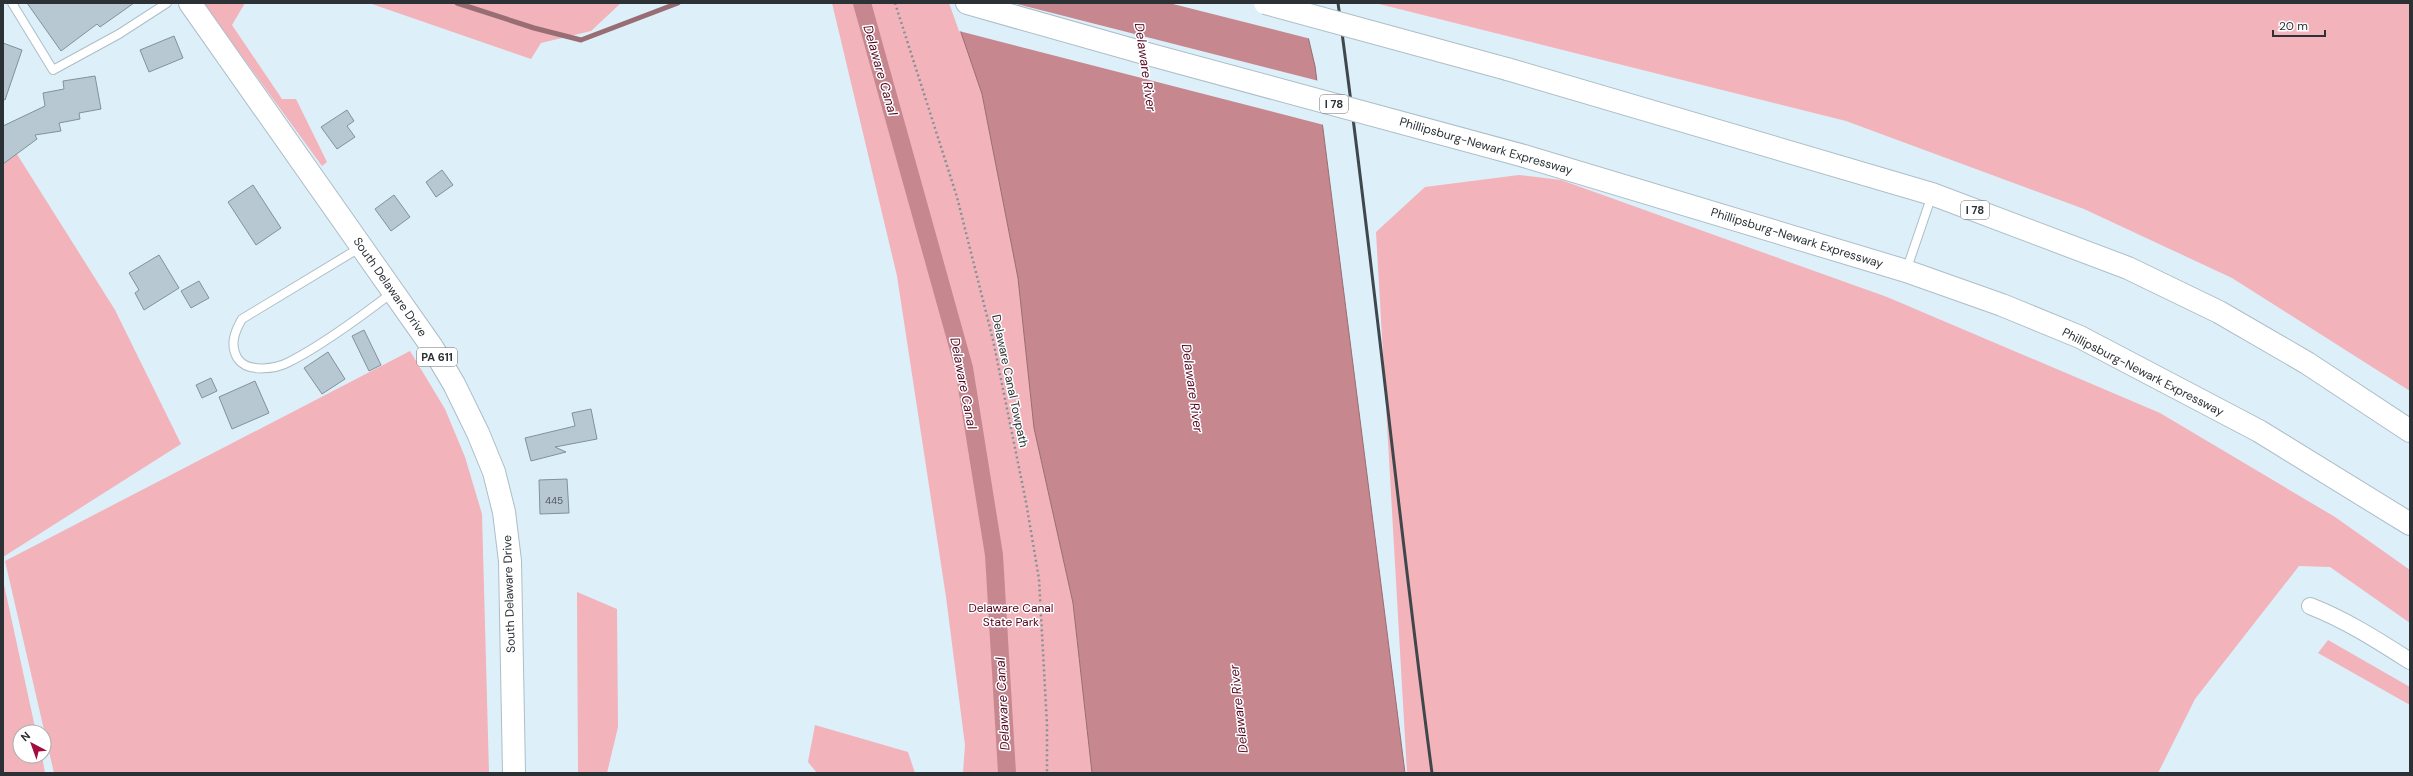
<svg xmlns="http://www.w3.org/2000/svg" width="2413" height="776" viewBox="0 0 2413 776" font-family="'DM Sans',sans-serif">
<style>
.green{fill:#f2b3bb}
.water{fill:#c6878f;stroke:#986d74}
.pier{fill:#ddeff9}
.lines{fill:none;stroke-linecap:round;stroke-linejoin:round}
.stream{stroke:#986d74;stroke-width:5}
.canal{stroke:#c6878f;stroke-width:18}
.building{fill:#b7c8d2;stroke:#81929b}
.lane-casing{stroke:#adbec7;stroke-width:10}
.street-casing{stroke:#adbec7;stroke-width:18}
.highway-casing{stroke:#adbec7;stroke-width:24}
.path{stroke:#859198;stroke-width:2.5;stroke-dasharray:2 3;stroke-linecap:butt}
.lane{stroke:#fff;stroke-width:8}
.street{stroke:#fff;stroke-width:16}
.highway{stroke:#fff;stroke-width:22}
.rail{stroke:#40474c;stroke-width:3}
.highway-bridge-casing{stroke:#adbec7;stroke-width:24;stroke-linecap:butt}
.highway-bridge{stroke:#fff;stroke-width:22}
.labels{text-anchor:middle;stroke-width:3;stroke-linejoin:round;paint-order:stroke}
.number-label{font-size:10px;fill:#4e575c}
.shield{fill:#fff;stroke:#6b6f72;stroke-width:1}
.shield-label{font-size:11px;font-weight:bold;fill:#2b3135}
.street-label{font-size:12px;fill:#2b3135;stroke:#fff}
.park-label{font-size:12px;fill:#53051e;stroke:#fff}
.water-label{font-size:13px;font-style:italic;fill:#54061f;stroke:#fff}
</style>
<rect width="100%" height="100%" fill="#ddeff9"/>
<!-- green -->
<g class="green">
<path d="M203,3H245L232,25L282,99H296L327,162L322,166Z"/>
<path d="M369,3H621L591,31L541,43L531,59Z"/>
<path d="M832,3H951L982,94L1018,278L1034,428L1073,603L1092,773H963L965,745L946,597L897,276Z"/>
<path d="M1375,3H2410V391L2232,278L2084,209L1846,121Z"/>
<path d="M3,132L115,310L181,444L3,557Z"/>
<path d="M1519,175L1561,180L1887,297L2160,413L2335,517L2410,570V623L2330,567L2299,566L2195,699L2158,773H1407L1376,232L1425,187Z"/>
<path d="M410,351L445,409L465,457L482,514L489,773H54L5,561Z"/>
<path d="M3,580L36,732H20V756H42L45,773H3Z"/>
<path d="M577,592L617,609L618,727L607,773H578Z"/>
<path d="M2328,640L2410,687V705L2318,653Z"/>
<path d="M815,725L908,752L915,773H817L808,762Z"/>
</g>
<!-- water -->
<path class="water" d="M951,3H1300L1315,66L1405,773H1092L1073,603L1034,428L1018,278L982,94Z"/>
<!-- pier -->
<g class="pier">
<path d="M949,3H1013L1319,81L1324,125L959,31Z"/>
<path d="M1169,3H1302L1311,39Z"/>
</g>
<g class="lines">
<!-- stream -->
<path class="stream" d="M457,3L534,28L581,40L678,3"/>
<!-- canal -->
<path class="canal" d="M862,3L964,368L994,555L1007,773"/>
</g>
<!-- building -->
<g class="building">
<path d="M27,3H134L100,27L97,24L61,51Z"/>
<path d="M174,36L183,58L149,72L140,50Z"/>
<path d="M3,43L22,50L5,100L3,99Z"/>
<path d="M95,76L101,109L79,113L80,119L59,123L61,131L35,135L37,139L3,164V126L45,106L43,93L64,89L63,81Z"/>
<path d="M347,110L354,121L347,126L355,137L337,149L321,127Z"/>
<path d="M442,170L453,185L436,197L426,182Z"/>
<path d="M253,185L281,228L256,245L228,202Z"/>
<path d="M394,195L410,217L391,231L375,209Z"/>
<path d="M159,255L179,288L144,310L135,293L139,290L129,273Z"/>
<path d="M199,281L209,298L191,308L181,291Z"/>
<path d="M364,330L381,365L369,371L352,336Z"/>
<path d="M328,352L345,379L322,394L304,368Z"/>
<path d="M211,378L217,391L202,398L196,385Z"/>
<path d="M255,381L269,413L232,429L219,397Z"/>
<path d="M591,409L597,439L555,447L566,452L531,461L525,438L575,426L572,413Z"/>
<path d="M567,479L569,513L540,514L539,480Z"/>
</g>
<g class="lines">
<defs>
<g id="lane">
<path d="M12,3L53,70L119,34L167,3"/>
<path d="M361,247L242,319C235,331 229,345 238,359C248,373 276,369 289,362C323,345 363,315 393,292"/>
<path d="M1906,271L1932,195"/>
</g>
<path id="street" d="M2310,606C2346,620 2377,640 2410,661"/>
<g id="highway">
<path d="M190,3L432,347L454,384L478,433L494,472L504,512L510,561L514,773"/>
<path d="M967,3L1144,53"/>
<path d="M1507,69L1932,194L2128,268L2219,312L2307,363L2410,431"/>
<path d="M1524,156L1906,271L2002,305L2080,337L2259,431L2410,524"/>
</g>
</defs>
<!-- lane casing -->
<use href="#lane" class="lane-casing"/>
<!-- street casing -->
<use href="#street" class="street-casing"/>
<!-- highway casing -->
<use href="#highway" class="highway-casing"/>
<!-- path -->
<path class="path" d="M895,3L957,197L993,340L1026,502L1039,579L1047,725V773"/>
<!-- lane -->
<use href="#lane" class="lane"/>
<!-- street -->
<use href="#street" class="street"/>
<!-- highway -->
<use href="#highway" class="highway"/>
<!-- rail -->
<path class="rail" d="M1338,3C1373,259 1398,517 1432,773"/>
<defs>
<g id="highway-bridge">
<path d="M1265,3L1507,69"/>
<path d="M1144,53L1524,156"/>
</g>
</defs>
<!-- highway-bridge casing -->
<use href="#highway-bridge" class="highway-bridge-casing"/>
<!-- highway-bridge -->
<use href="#highway-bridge" class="highway-bridge"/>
</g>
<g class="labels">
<!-- number labels -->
<g class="number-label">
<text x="554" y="504">445</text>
</g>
<!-- shield labels -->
<g class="shield">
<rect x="1320" y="95" width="28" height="18" rx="3"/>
<rect x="1961" y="201" width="28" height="18" rx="3"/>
<rect x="417" y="348" width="40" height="18" rx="3"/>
</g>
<g class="shield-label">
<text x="1334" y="108">I 78</text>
<text x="1975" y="214">I 78</text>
<text x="437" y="361">PA 611</text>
</g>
<!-- street labels -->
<g class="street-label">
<text transform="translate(1486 146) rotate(16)" y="4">Phillipsburg-Newark Expressway</text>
<text transform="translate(1797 238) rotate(17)" y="4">Phillipsburg-Newark Expressway</text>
<text transform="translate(390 287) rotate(55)" y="4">South Delaware Drive</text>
<text transform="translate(2143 372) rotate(27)" y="4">Phillipsburg-Newark Expressway</text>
<text transform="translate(1010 381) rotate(78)" y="4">Delaware Canal Towpath</text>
<text transform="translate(509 594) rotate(-92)" y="4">South Delaware Drive</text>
</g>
<!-- park labels -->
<g class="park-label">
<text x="1011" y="612">Delaware Canal<tspan x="1011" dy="14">State Park</tspan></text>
</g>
<!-- water labels -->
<g class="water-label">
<text transform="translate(1146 67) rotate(82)" y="5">Delaware River</text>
<text transform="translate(881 70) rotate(74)" y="5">Delaware Canal</text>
<text transform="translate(964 383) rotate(79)" y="5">Delaware Canal</text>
<text transform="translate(1193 388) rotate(82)" y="5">Delaware River</text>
<text transform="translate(1002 704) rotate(-93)" y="5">Delaware Canal</text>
<text transform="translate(1238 709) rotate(-96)" y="5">Delaware River</text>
</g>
</g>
<!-- border -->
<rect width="2413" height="776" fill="none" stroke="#2b3135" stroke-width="8"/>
<!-- north arrow -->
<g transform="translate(32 744) rotate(319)"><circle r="19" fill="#ffffff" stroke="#aaadae"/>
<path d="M0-3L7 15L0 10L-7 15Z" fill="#a40b41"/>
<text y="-6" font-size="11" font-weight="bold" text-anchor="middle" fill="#2b3135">N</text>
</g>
<!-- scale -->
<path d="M2273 30v6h52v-6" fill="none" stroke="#2b3135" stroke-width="2"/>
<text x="2279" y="30" font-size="12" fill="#2b3135" stroke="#ffffff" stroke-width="3" paint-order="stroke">20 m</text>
</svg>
